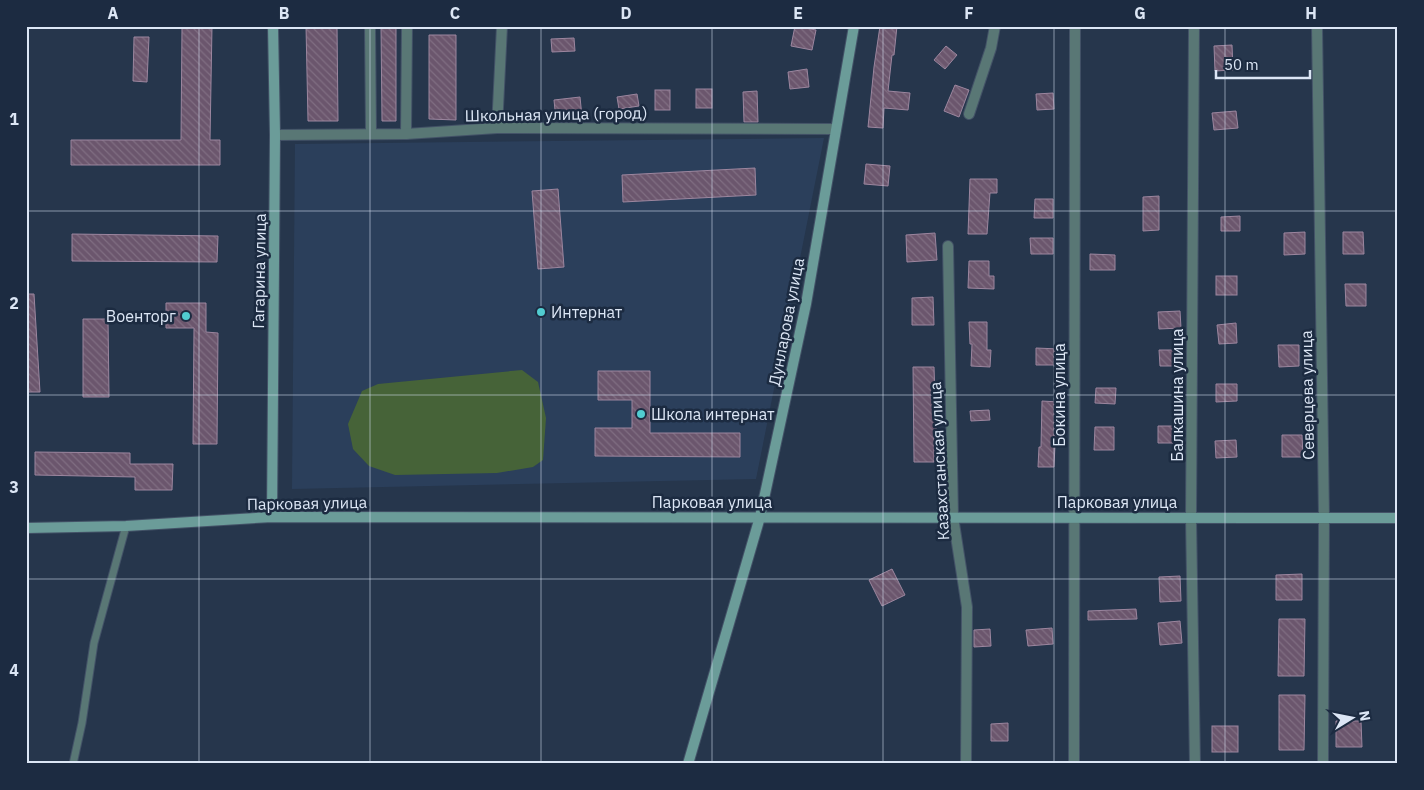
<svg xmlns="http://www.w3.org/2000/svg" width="1424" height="790" viewBox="0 0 1424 790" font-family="'IBM Plex Sans',sans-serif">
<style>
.built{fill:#2b3f5b}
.grass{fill:#466338}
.building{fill:url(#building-back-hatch);stroke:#9c869f}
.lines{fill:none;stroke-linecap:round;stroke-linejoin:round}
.lane-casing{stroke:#435267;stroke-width:9}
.street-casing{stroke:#435267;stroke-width:12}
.secondary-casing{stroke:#435267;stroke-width:12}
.lane{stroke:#597775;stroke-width:7}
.street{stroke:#597775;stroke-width:10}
.secondary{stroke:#6b9c99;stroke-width:10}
.grid{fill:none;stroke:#dce6f5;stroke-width:1;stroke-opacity:0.55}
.poi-dot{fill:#51ccd1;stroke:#1c2b41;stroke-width:2}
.labels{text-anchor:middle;stroke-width:5;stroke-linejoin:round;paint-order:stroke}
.street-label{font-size:16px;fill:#dce6f5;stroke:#1c2b41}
.poi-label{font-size:16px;fill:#dce6f5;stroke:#1c2b41;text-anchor:start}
.neatline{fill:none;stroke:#dce6f5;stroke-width:2}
.grid-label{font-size:16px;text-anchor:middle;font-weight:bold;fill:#dce6f5}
</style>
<defs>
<pattern id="building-back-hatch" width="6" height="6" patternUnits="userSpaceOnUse" patternTransform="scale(1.25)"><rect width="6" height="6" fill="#6b566d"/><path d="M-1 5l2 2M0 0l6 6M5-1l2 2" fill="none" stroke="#806e82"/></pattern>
</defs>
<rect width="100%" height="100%" fill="#26364c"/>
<!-- built -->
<path class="built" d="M824,138L756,479L292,489L295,144Z"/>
<!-- grass -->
<path class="grass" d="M522,370L538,382L546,418L543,460L533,467L497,473L395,475L369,466L353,449L348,424L362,391L378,384Z"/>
<!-- building -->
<g class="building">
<path d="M182,26H212L210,140H220V165H71V140H181Z"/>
<path d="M306,26H337L338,121H308Z"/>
<path d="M381,26H396V121H382Z"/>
<path d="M795,26L816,30L812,50L791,46Z"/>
<path d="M880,26H897L894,55H892L888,91L910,93L908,110L884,108L883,128L868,127L874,67Z"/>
<path d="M429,35H456V120L429,119Z"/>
<path d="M134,37H149L147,82L133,81Z"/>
<path d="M574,38L575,51L552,52L551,39Z"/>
<path d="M1232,45L1233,70L1215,71L1214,46Z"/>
<path d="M946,46L957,55L945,69L934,60Z"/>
<path d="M807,69L809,87L790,89L788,72Z"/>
<path d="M955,85L969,90L959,117L944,111Z"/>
<rect x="696" y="89" width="16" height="19"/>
<rect x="655" y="90" width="15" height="20"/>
<path d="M757,91L758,122H744L743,92Z"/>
<path d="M1053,93L1054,109L1037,110L1036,94Z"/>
<path d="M637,94L639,106L619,109L617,97Z"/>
<path d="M580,97L582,117L556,120L554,100Z"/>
<path d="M1236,111L1238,128L1214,130L1212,113Z"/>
<path d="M866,164L890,166L888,186L864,184Z"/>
<path d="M755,168L756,195L623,202L622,175Z"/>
<path d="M970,179H997V193H990L987,234H968Z"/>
<path d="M558,189L564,267L538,269L532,191Z"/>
<path d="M1159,196V230L1143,231V197Z"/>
<path d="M1035,199H1053V218H1034Z"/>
<path d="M1240,216V231H1221V217Z"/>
<path d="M1305,232V254L1284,255V233Z"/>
<path d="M1343,232H1363L1364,254H1343Z"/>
<path d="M935,233L937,260L907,262L906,235Z"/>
<path d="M72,234L218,236L217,262L72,261Z"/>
<path d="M1030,238H1053V254H1031Z"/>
<path d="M1090,254L1115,255V270H1090Z"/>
<path d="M969,261H989V276H994V289L968,288Z"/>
<rect x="1216" y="276" width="21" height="19"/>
<path d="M1345,284H1366V306H1346Z"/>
<path d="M26,294H34L40,392H26Z"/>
<path d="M933,297L934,325H912V298Z"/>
<path d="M166,303H206V332L218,333L217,444H193L194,328H166Z"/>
<path d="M1180,311L1181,328L1159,329L1158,312Z"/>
<path d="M83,319H108L109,397H83Z"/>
<path d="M969,322H987V350H991L990,367L971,366L972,344H970Z"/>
<path d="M1236,323L1237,343L1219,344L1217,325Z"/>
<path d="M1278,345H1299V366L1279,367Z"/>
<path d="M1036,348L1059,349L1058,365H1036Z"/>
<path d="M1159,350H1178V366H1160Z"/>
<path d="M913,367H934L936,429H934V462H914Z"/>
<path d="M598,371H650V433H740V457L595,456V428H632V400H598Z"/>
<path d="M1216,384H1237V401L1216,402Z"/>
<path d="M1096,388H1116L1115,404L1095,403Z"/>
<path d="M1042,401L1059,402L1057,444H1055L1054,467H1038L1039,447H1041Z"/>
<path d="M989,410L990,420L971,421L970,411Z"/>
<path d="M1158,426H1178L1177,443H1158Z"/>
<path d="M1095,427H1114V450H1094Z"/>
<path d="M1282,435H1302L1303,457H1282Z"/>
<path d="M1236,440L1237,457L1216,458L1215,441Z"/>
<path d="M35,452L130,453V464H173L172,490H135V477L35,475Z"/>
<path d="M892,569L905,595L882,606L869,580Z"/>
<path d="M1302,574V600H1276V575Z"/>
<path d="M1180,576L1181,601L1160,602L1159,577Z"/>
<path d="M1136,609L1137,619L1088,620V611Z"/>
<path d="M1279,619H1305L1304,676H1278Z"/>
<path d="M1180,621L1182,643L1160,645L1158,623Z"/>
<path d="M1052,628L1053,644L1028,646L1026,630Z"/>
<path d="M990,629L991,646L974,647V630Z"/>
<path d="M1279,695H1305L1304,750H1279Z"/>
<path d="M1336,721H1361L1362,747H1336Z"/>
<path d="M1008,723V741H991V724Z"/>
<rect x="1212" y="726" width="26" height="26"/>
</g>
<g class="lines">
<defs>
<path id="lane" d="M73,764L82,723L94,643L126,526"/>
<g id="street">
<path d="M370,26L371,134"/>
<path d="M1194,26L1191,518L1195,764"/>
<path d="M1317,26L1324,518L1323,764"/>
<path d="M969,114L991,48L995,26"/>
<path d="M497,128L502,26"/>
<path d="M406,134L407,26"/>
<path d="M275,135L406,134L497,128L836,129"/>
<path d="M948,246L953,517L967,607L966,764"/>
<path d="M1074,764L1075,26"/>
</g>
<g id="secondary">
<path d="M272,517L275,135L273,26"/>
<path d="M26,528L126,526L272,517L1398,518"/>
<path d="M688,764L760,517L806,304L854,26"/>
</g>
</defs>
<!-- lane casing -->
<use href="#lane" class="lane-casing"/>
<!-- street casing -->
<use href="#street" class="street-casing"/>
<!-- secondary casing -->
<use href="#secondary" class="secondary-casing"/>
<!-- lane -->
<use href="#lane" class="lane"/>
<!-- street -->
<use href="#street" class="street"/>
<!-- secondary -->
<use href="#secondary" class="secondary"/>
</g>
<!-- grid -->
<path class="grid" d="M199,26V764M370,26V764M541,26V764M712,26V764M883,26V764M1054,26V764M1225,26V764M26,211H1398M26,395H1398M26,579H1398"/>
<!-- markers -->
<g class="poi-dot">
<circle cx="541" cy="312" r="5"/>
<circle cx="186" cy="316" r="5"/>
<circle cx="641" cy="414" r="5"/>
</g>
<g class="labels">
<!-- street labels -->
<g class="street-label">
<text transform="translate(556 114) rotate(-1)" y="6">Школьная улица (город)</text>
<text transform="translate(259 271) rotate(-89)" y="6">Гагарина улица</text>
<text transform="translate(786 322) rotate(-79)" y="6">Дунларова улица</text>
<text transform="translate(1059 395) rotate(-90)" y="6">Бокина улица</text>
<text transform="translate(1177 395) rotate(-90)" y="6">Балкашина улица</text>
<text transform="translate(1307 395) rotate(-91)" y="6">Северцева улица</text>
<text transform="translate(939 461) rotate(-93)" y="6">Казахстанская улица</text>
<text x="712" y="508">Парковая улица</text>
<text x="1117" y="508">Парковая улица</text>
<text transform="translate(307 503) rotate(-1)" y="6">Парковая улица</text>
</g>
<!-- poi labels -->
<g class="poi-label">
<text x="551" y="318">Интернат</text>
<text x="176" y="322" text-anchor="end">Военторг</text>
<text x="651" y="420">Школа интернат</text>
</g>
</g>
<!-- border -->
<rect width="1424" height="790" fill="none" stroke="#1c2b41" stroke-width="55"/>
<!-- north arrow -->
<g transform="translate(1352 718) rotate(80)" stroke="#1c2b41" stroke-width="4" paint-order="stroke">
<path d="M0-4L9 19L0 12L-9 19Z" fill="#dce6f5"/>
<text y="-8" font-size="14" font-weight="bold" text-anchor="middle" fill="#dce6f5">N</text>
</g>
<!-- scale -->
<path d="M1216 70v8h94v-8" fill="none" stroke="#dce6f5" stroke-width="2.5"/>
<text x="1224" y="70" font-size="15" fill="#dce6f5" stroke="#1c2b41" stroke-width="4" paint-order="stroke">50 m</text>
<rect x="28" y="28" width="1368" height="734" class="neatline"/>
<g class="grid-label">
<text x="113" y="19">A</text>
<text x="284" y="19">B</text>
<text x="455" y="19">C</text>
<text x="626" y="19">D</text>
<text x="798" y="19">E</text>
<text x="969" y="19">F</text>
<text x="1140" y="19">G</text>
<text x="1311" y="19">H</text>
<text x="14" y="125">1</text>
<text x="14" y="309">2</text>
<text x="14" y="493">3</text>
<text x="14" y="676">4</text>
</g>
</svg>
